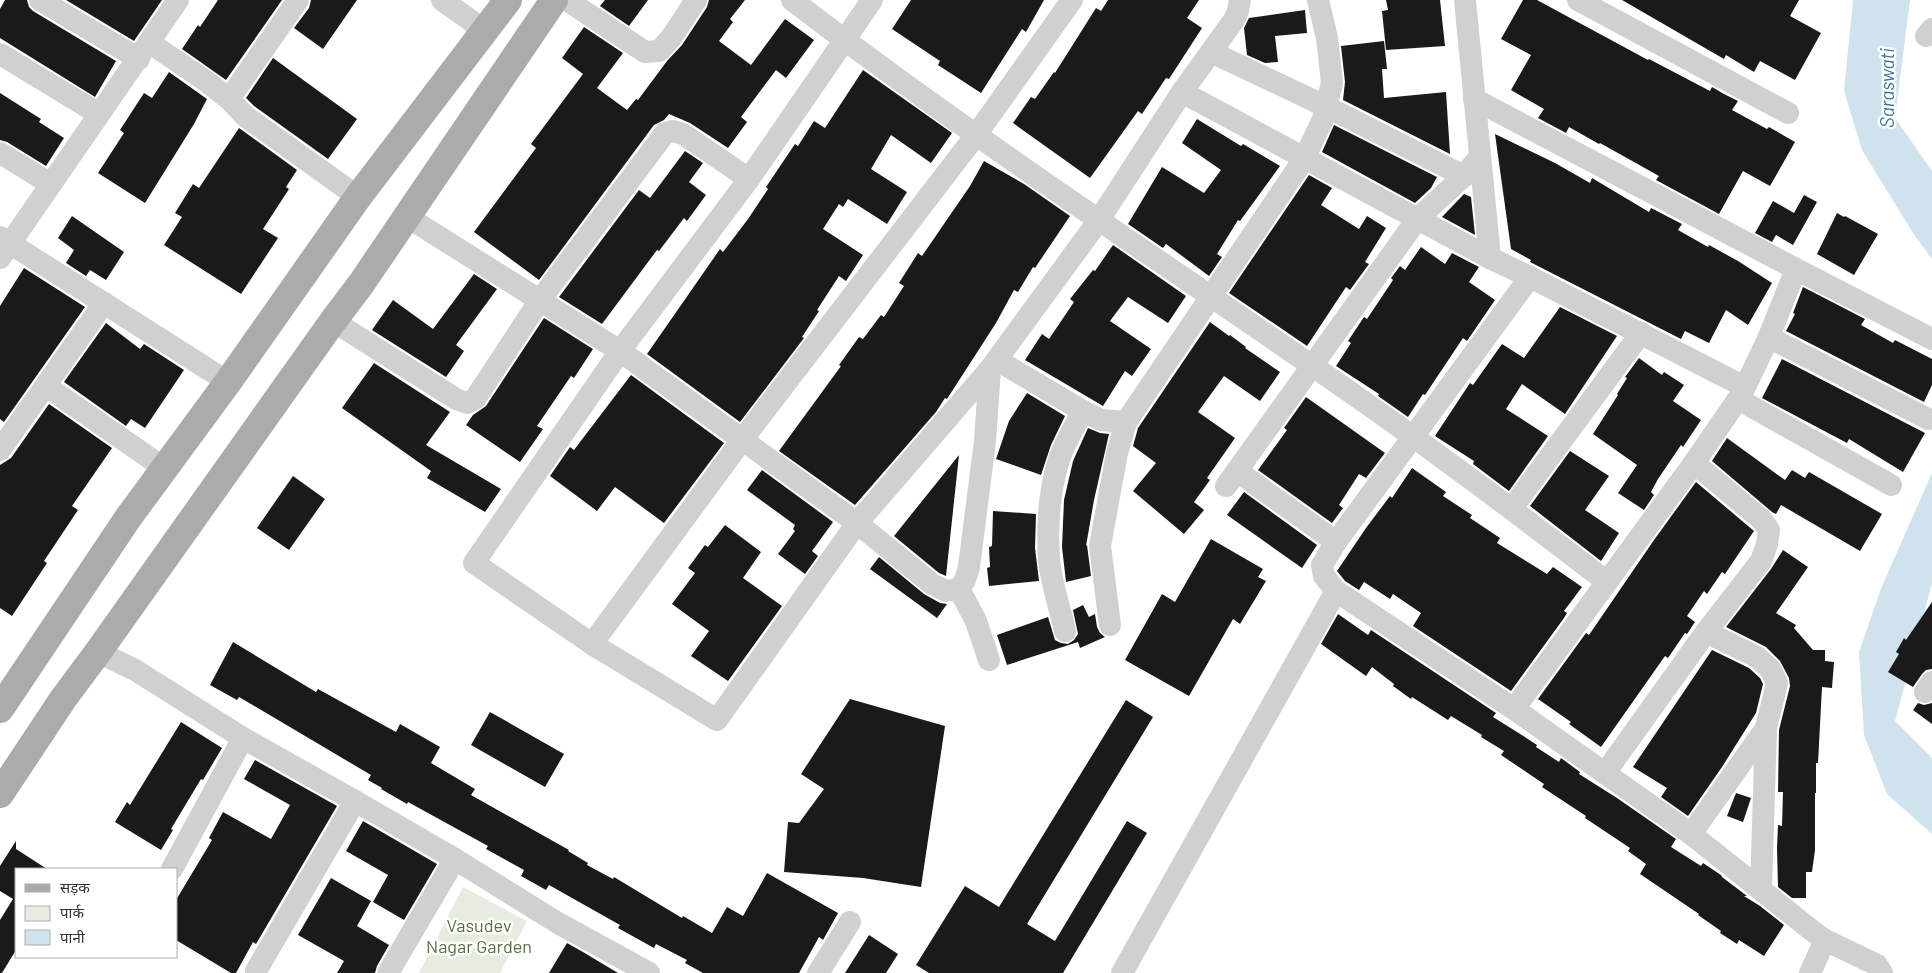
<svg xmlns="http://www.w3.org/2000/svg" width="1932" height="973" viewBox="0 0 1932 973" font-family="Barlow,'Noto Sans Devanagari',sans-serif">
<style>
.green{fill:#e6ecdf}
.water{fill:#cfe2ee}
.building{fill:#1a1a1a}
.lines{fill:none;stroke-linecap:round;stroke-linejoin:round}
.minor{stroke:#d0d0d0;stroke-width:22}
.major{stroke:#ababab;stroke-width:28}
.labels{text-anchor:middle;stroke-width:5;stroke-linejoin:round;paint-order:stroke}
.park-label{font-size:18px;fill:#56703f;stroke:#fff}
.water-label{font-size:19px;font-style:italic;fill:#3f7597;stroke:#fff}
</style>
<rect width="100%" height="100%" fill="#fff"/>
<!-- green -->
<path class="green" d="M463,887L527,921L500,973H419Z"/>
<!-- water -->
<g class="water">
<path d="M1853,0H1910L1895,118L1932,171V259L1913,233L1862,150L1844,91Z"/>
<path d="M1932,473V583L1895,721L1932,758V834L1887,794L1864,735L1859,652L1882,586Z"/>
</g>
<!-- building -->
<g class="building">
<path d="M5,0H27L29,7L33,11L116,61L95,97L0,38V9Z"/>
<path d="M66,0H162L134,41Z"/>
<path d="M218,0H282L226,80L182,49L198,25L200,27Z"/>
<path d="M311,0H357L323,49L294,28L309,8Z"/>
<path d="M605,0H648L629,26L600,6Z"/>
<path d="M709,0H745L730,19L733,22L719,41L751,65L785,19L814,40L786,78L776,70L741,117L747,122L728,148L690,123L669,114L664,120L654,125L539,280L474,232L536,148L531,144L583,74L562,58L584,27L623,53L597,88L627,110L636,99L638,100L667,61L682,45L707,7Z"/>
<path d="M911,0H1044L1026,32L1022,29L981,93L938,65L940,61L892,29Z"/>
<path d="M1108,0H1199L1187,18L1202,28L1169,79L1166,78L1142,114L1138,111L1090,178L1013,123L1031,97L1035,99L1054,72L1055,73L1096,8L1101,11Z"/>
<path d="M1386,0H1440L1445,46L1386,50L1382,11L1388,10Z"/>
<path d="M1523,0H1537L1648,60L1649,59L1710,91L1712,87L1724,94L1738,101L1732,110L1767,129L1769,127L1795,142L1770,186L1743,171L1719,214L1656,180L1659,176L1600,143L1599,144L1569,127L1566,133L1538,118L1544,109L1511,90L1531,55L1501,39Z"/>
<path d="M1622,0H1799L1790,16L1821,33L1795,80L1760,61L1754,72L1726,55L1724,59Z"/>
<path d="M1305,10L1307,33L1275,36L1278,62L1265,63L1247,55L1244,28L1249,18Z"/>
<path d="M1384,41L1387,69H1382L1384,98L1446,92L1450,154L1343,100L1345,82L1341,46Z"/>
<path d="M273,58L357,119L328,159L254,106L246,98Z"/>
<path d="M863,70L952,133L931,163L891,135L871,169L907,192L887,224L848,199L843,207L839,204L823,229L863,255L846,281L839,276L817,310L819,311L802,337L804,338L740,422L647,354L720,249L723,252L748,219L768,189L766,187L795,144L798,146L814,121L825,128Z"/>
<path d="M169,72L207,99L194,124L145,203L98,173L124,133L120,130L144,93L152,98Z"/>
<path d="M0,93L41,119L39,122L64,138L46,166L7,142L0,140Z"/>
<path d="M1197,119L1241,146L1243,144L1280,166L1240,221L1238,220L1217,254L1222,257L1209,276L1166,244L1163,248L1128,224L1162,167L1204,193L1221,170L1182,143Z"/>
<path d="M1334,125L1437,177L1431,188L1415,203L1322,152Z"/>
<path d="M239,128L297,170L286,187L289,189L263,229L278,238L241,294L164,245L182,217L175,213L193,184L199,188Z"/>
<path d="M1495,134L1555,163L1590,183L1592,178L1649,212L1651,208L1682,224L1678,230L1708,247L1709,245L1738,261L1772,283L1748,325L1726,310L1709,343L1685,331L1681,339L1530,262L1531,260L1511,249Z"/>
<path d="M685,151L703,163L689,182L706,195L687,221L684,218L659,251L657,250L602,324L559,297L639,190L650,198Z"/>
<path d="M984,161L1024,184L1070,216L1035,268L1033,267L1018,292L1014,290L996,323L947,399L945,398L936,412L855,505L779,451L841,366L839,365L859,337L863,339L881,315L884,317L904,286L899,283L918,253L922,256L970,186Z"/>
<path d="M1309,175L1332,188L1321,205L1359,229L1367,216L1386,228L1365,262L1369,264L1350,290L1346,287L1307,346L1229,293Z"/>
<path d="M1464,194L1471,197L1475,235L1442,217Z"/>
<path d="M1804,195L1817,202L1793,245L1776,235L1772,242L1755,233L1773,201L1794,213Z"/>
<path d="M1837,213L1844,217L1845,216L1878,234L1854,275L1817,254Z"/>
<path d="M72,216L124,252L106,280L90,270L86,276L66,263L74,250L58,238Z"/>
<path d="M1113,245L1186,296L1168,323L1128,297L1110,321L1151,349L1132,376L1125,371L1103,406L1025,360L1042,334L1049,339L1074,302L1070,299L1093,270L1095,271Z"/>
<path d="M1421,247L1445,264L1452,253L1479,267L1469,282L1495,300L1467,341L1463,338L1425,395L1423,394L1408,417L1378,396L1379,394L1336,366L1351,343L1348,341L1364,317L1367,319L1393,280L1391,278L1400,266L1405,270Z"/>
<path d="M24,268L85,307L4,422L0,419V306Z"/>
<path d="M474,274L497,289L456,345L464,351L446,377L372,330L393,300L433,329Z"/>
<path d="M1803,287L1865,319L1861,325L1893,343L1895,340L1932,359V385L1924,402L1786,331L1795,314L1793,313Z"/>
<path d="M1560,307L1617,336L1565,414L1522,384L1506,409L1548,436L1509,491L1473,464L1474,461L1435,436L1470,383L1473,385L1502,344L1524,358Z"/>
<path d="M544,318L593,349L574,378L571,376L537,426L543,429L520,462L466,425L473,415L486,406Z"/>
<path d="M1210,322L1229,336L1230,335L1246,347L1245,348L1280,372L1260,401L1224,376L1198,412L1235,438L1207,478L1210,480L1194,502L1204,510L1184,534L1133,491L1156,463L1133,446L1138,428Z"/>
<path d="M106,323L140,349L144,344L184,370L145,428L131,419L126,426L64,382Z"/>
<path d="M1639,358L1662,375L1664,372L1684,385L1673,401L1701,420L1683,447L1681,445L1658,479L1651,492L1654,495L1644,510L1618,493L1637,465L1593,434L1618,395L1617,394L1627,378L1625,377Z"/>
<path d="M1782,359L1925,433L1903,472L1849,439L1847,443L1762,398Z"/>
<path d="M374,363L450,412L426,445L501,489L485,512L427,478L431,471L342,408Z"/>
<path d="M631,375L724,443L664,523L615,487L597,511L550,476L570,447L574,450Z"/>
<path d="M1027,393L1065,416L1051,445L1041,475L996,459L1009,421Z"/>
<path d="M1306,397L1385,453L1366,478L1359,474L1339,505L1343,508L1332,523L1258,470L1287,430L1284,428Z"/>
<path d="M49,404L112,448L72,506L78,510L44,561L47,563L12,616L0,608V465L11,458Z"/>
<path d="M1088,428L1100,433L1109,434L1094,500L1086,546L1087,545L1091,576L1066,582L1062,547L1064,500L1073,461Z"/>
<path d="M1727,438L1785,480L1792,470L1805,478L1809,472L1882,514L1860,551L1781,505L1776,514L1772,512L1712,461Z"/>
<path d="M1570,451L1609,476L1585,510L1619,533L1601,561L1530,506Z"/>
<path d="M959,455L946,576L939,573L894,536Z"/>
<path d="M1412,468L1446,492L1443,496L1472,515L1470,518L1500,538L1497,543L1547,574L1553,567L1582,587L1564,611L1567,613L1564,618L1511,691L1413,626L1421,613L1393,594L1390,599L1364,582L1359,590L1345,581L1337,571L1366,528L1390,496L1392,498Z"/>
<path d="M762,470L833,522L812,551L818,556L805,574L778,554L795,531L793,529L795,525L747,490Z"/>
<path d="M293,476L325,499L289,550L257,528Z"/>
<path d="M1696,482L1754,531L1725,574L1722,572L1707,594L1704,591L1687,616L1695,622L1687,634L1685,633L1668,658L1665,656L1601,747L1569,724L1571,722L1538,699L1586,633L1589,635L1654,540Z"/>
<path d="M1244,492L1317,545L1302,568L1227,515Z"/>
<path d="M993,511L1036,514L1035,548L1039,581L989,586L987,568L990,567L989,547L992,546Z"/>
<path d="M725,525L761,552L743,578L782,606L728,681L691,656L709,631L672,604L695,573L688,568L705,545L708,547Z"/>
<path d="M1211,539L1263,569L1258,577L1266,581L1240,624L1233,619L1189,696L1125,660L1162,594L1175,602Z"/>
<path d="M1783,550L1808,567L1776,613L1796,625L1794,628L1813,650H1825V661L1834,662L1832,688L1822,687L1818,763H1816V793H1815V850L1812,872H1806V898H1792L1778,887L1777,848L1778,825L1782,826L1783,792H1778L1779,730L1790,686L1789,678L1780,661L1766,647L1726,627L1771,569Z"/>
<path d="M879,557L924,594L940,603L947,604L937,618L870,569Z"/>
<path d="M1932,602V669L1926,670L1922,674L1913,687L1888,672L1899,654L1896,652L1904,638L1906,640Z"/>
<path d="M1083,605L1089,617L1095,614L1097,627L1100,633L1105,637L1080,648L1078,642L1007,665L997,635L1048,617L1055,640L1061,643L1068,644L1074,640L1078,634L1073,610Z"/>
<path d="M1338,614L1368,635L1371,630L1496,713L1493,717L1517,732L1537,745L1536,747L1559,762L1561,758L1580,772L1579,774L1617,798L1676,839L1671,847L1701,866L1703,863L1721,875L1722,877L1747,896H1744L1760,906L1784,925L1764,956L1739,940L1737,944L1720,933L1721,931L1698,915L1699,914L1640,874L1646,864L1628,851L1630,848L1585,818L1586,816L1542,787L1544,784L1501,755L1504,751L1481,737L1482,735L1451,716L1448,720L1412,697L1411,699L1393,686L1394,684L1372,667L1366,676L1321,644Z"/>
<path d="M233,642L316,692L318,689L396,732L400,724L440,747L431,763L475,789L471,795L569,850L568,851L588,863L587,865L613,879L614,877L682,918L683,916L712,933L727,907L743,916L767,873L838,913L823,940L819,937L799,973H703L685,963L687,960L656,944L654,948L618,928L620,925L549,885L546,890L521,876L524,870L486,849L488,846L408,802L407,804L381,789L382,788L368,780L371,775L239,697L237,700L210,685Z"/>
<path d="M1712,650L1749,668L1760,678L1763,684L1756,713L1722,767L1688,816L1661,797L1667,788L1633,767Z"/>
<path d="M850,699L945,726L921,887L863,878L784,872L788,822L799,823L824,789L801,774Z"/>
<path d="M1126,700L1153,717L1027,924L1055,941L1127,821L1147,833L1063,973H929L916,965L965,886L999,907Z"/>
<path d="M1918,703L1924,705L1932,703V724L1913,710Z"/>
<path d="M490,712L564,754L545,787L471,745Z"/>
<path d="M181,722L222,748L203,780L201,779L171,829L173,830L161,850L115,822L127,802L130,805Z"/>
<path d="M255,760L337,806L256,944L253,942L236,973H231L176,940V900L212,840L209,838L223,812L271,839L290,805L244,779Z"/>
<path d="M1736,793L1751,798L1743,822L1727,816Z"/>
<path d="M363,821L437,864L404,920L373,902L388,875L346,851Z"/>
<path d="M16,841V849L47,869H16V950L2,973H0V920L13,899L0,891V866Z"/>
<path d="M331,878L371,901L357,926L389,945L377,966L375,973H337L344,961L298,935Z"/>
<path d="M869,935L898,954L886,973H845Z"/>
<path d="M567,943L583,952L618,973H549Z"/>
</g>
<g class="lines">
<!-- minor -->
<g class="minor">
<path d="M40,0L139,59"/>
<path d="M442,0L484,30"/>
<path d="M567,0L645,52L659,51L671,38L696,0"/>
<path d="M792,0C960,129 1137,245 1311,365C1412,434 1510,507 1607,582"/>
<path d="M872,0L749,179L620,351L474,563L592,644L717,720L857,523L990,369L1099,220L1182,92L1234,20L1238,11L1240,0"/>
<path d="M1465,0L1490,258"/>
<path d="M1578,0L1788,113"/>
<path d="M1926,36L1932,29"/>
<path d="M150,43L206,81L229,99L245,116L358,197"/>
<path d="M1211,52L1325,106L1464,176"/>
<path d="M0,54L99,114"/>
<path d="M1182,92L1490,258L1530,277L1745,387"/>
<path d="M229,99L298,0"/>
<path d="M1474,99L1796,269L1932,339"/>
<path d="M0,153L51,184"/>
<path d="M406,216L620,351L857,523L932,584L946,591L959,589L965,580L969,567L985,441L990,369"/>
<path d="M0,237L228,382"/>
<path d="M0,258L178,0"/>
<path d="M1530,277L1336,542L1322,565L1324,576L1336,591L1514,709L1691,834L1810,929L1825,940L1877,965L1882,973"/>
<path d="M333,321L456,399L467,403L475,399L540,300L665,133L673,131L683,134L749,179"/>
<path d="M1768,339L1778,342L1928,419"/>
<path d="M997,360L1083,411L1101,420L1126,422L1304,159L1323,119L1332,83L1327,38L1318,0"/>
<path d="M46,386L164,468"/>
<path d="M1738,399L1891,485"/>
<path d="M0,450L104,303"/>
<path d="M1237,471L1336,542"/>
<path d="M1226,486L1418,218L1464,176L1480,156"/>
<path d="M1512,508L1641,333"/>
<path d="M959,589L976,621L989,660"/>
<path d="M1110,625L1100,546L1117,453L1126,422"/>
<path d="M1065,631C1060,608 1051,583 1049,559C1047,528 1049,493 1058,463C1063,445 1074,428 1083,411"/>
<path d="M1706,632L1757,657L1771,670L1777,683L1766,728L1761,889"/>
<path d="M592,644L742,440L976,135L1072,0"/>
<path d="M98,652L135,670L243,738L355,801L455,859L558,923L649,973"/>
<path d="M1925,692L1932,682"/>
<path d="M1514,709L1694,463L1738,399L1745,387L1768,339L1796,269"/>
<path d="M1605,773L1706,632L1761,561L1767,544L1769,530L1761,519L1694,463"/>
<path d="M1691,834L1766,728"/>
<path d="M172,869L243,738"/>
<path d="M256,971L355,801"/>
<path d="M388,973L455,859"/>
<path d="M818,973L850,922"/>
<path d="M1122,973L1336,591"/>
<path d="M1810,973L1825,940"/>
</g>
<!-- major -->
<g class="major">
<path d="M0,709L128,518L228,382L358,197L508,0"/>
<path d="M0,794L63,699L98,652L333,321L361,284L554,0"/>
</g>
</g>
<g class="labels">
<!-- park labels -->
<g class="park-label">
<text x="479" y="932">Vasudev<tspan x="479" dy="21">Nagar Garden</tspan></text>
</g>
<!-- water labels -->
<g class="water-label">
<text transform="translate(1887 88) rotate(-90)" y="7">Saraswati</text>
</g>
</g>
<!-- legend -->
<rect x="15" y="868" width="162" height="90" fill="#ffffff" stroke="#adadad"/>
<rect x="25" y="884" width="25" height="8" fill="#ababab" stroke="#adadad"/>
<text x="60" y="893" font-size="15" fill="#333333">सड़क</text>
<rect x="25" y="906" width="25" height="15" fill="#e6ecdf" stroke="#adadad"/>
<text x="60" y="918" font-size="15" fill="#333333">पार्क</text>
<rect x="25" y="930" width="25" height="15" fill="#cfe2ee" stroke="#adadad"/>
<text x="60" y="943" font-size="15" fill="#333333">पानी</text>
</svg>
